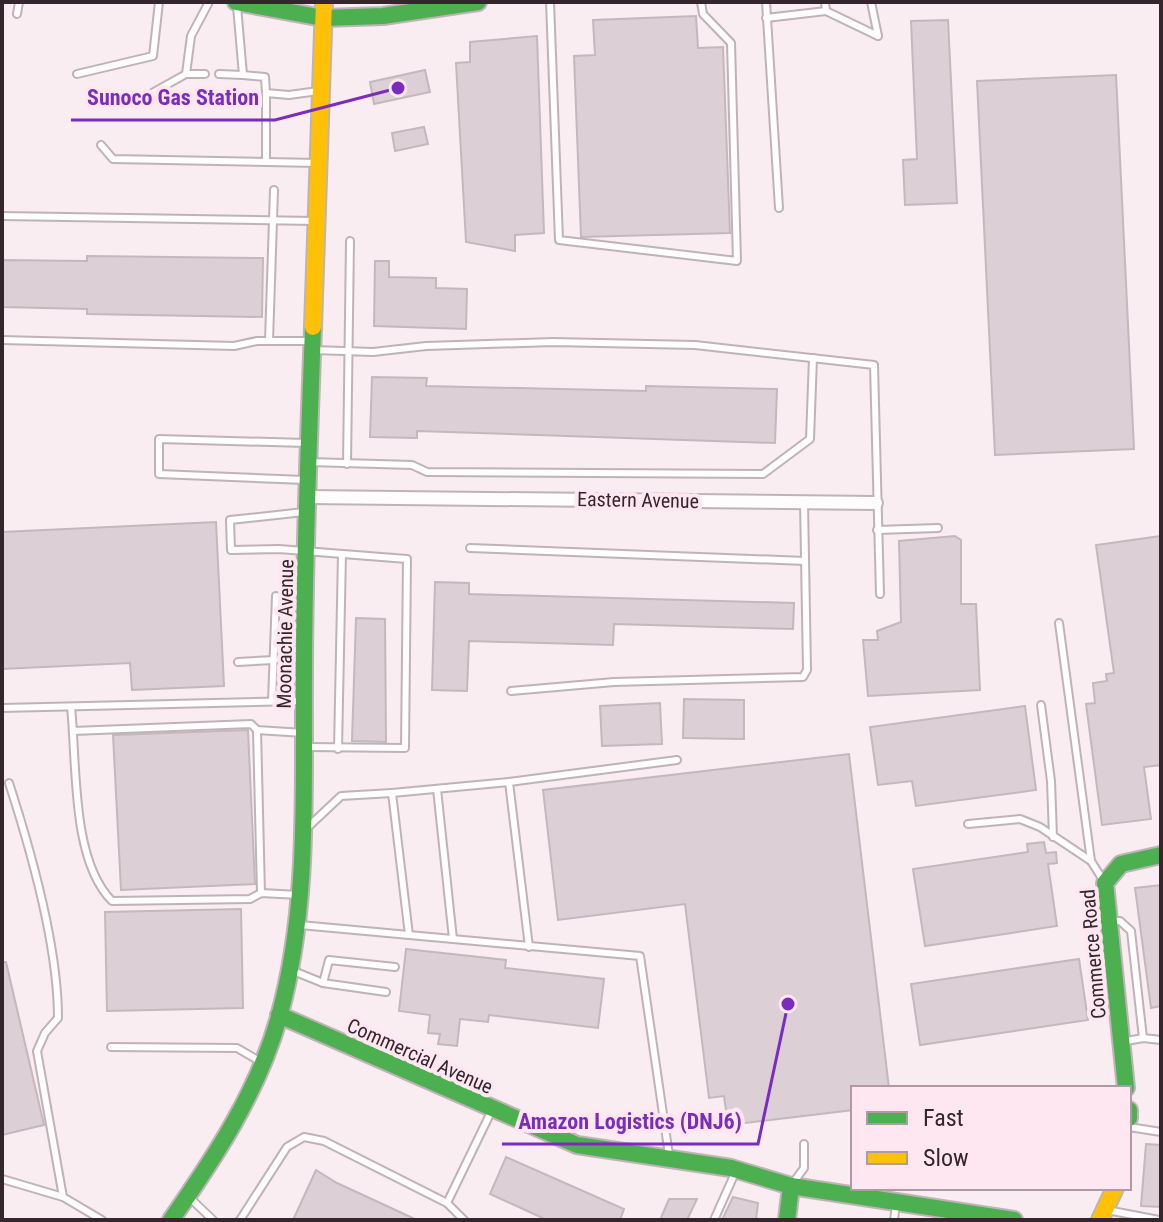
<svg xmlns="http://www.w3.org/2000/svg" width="1163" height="1222" viewBox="0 0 1163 1222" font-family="'Roboto Condensed',sans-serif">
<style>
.building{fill:#dccfd5;stroke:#c4b8bd;stroke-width:2}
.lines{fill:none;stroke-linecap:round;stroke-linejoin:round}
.lane-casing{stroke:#bfb3b8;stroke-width:10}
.street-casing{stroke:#bfb3b8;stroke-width:16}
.fast-casing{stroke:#bfb3b8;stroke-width:20}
.slow-casing{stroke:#bfb3b8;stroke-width:20}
.lane{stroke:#fefcfd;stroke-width:6}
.street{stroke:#fefcfd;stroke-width:12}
.fast{stroke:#4caf50;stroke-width:16}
.slow{stroke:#ffc107;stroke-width:16}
.labels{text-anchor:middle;stroke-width:8;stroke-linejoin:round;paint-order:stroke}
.street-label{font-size:20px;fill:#34262c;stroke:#ffe7f1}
.leader{fill:none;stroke:#7b2cbf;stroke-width:3}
.callout-dot{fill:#7b2cbf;stroke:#ffe7f1;stroke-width:3}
.callout-label{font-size:22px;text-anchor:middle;font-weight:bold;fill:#7b2cbf;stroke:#ffe7f1;stroke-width:8;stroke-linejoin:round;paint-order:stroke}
</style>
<rect width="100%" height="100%" fill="#f9edf2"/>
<!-- building -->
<g class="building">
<path d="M696,16L698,48L723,47L730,233L581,237L574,56L595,55L593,20Z"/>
<path d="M948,20L957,203L905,205L903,160L917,159L911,21Z"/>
<path d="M537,36L544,233L515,235V251L466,242L456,63L470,62V42Z"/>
<path d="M425,70L430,92L374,104L370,82Z"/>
<path d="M1116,75L1134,449L995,455L977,81Z"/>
<path d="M424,127L428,144L395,151L392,133Z"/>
<path d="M87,256L263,258L262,317L87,314V309L2,307V260L87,261Z"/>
<path d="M375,261H389V277L436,278V288L467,289L466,329L374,326Z"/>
<path d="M372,377L427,378L426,386L646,391V386L777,389L775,443L417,431V438L370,437Z"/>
<path d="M216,522L224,686L132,690L130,663L2,669V532Z"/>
<path d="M955,536L961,540V604H976L980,690L868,696L863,640H878L877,631L901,622L899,541Z"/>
<path d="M1161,536V765L1144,767L1151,819L1102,825L1086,704L1095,703L1093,683L1107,681L1106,674L1114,673L1096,545Z"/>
<path d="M435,582L469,583V594L794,603L793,629L614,624L613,645L469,641L467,691L432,690Z"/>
<path d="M356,618L385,619L386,742L352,741Z"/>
<path d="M684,699L744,700V739L683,738Z"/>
<path d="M660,703L662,744L602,746L600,706Z"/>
<path d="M1025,706L1036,790L916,806L912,781L878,785L870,727Z"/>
<path d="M248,730L255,884L121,890L113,735Z"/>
<path d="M849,754L889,1088H853V1110L728,1125L724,1096L709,1098L685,904L558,920L543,790Z"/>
<path d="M1044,842L1046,853L1056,852L1057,863L1048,864L1057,926L925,946L913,869L1028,852L1027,844Z"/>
<path d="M1161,885V1006L1151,1008L1135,888Z"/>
<path d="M241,909L243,1008L107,1011L105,912Z"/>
<path d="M406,949L506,960L505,968L604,979L598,1028L489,1015L488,1022L460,1019L457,1046L438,1044L440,1034L428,1033L430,1015L399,1011Z"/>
<path d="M1079,959L1088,1020L920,1045L911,984Z"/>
<path d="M2,962H6L44,1125L2,1135Z"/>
<path d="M1146,1144L1161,1145V1207L1141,1206Z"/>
<path d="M506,1157L624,1209L620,1220H547L490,1194Z"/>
<path d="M316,1170L337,1183L417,1220H293Z"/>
<path d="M733,1197L758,1203L756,1220H722Z"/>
<path d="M669,1199H697L687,1220H660Z"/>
</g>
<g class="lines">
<defs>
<g id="lane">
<path d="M550,2L559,240L737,261L731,43L703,14L701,2"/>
<path d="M766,2L779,208"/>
<path d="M871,2L878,36"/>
<path d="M237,6L243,75L265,77L266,93L289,95L318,91"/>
<path d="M826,11L878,36"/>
<path d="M17,14L19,2"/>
<path d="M766,18L826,11L825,2"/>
<path d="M77,74L153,56L159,2"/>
<path d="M186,74L191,36L209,2"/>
<path d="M219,74L243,75"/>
<path d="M152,93L186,74H205"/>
<path d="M266,93V162"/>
<path d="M101,145L113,159L318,163"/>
<path d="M2,216L314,221"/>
<path d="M2,340L234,346L257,341H309"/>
<path d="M269,341L274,190"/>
<path d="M313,350L373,352L426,346L553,342L695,345L874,365L880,594"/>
<path d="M309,462L412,465L427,472L763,474L810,439L813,358"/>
<path d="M347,464L350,241"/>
<path d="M305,480L159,474V439L306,443"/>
<path d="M304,512L230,520L231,550L279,549L407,559L405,748L307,747"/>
<path d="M877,530L938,528"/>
<path d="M470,548L805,561"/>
<path d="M1059,623L1091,861L1103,880"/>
<path d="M238,662L274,660"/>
<path d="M511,691L614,682L803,677L807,670L804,502"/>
<path d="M272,701L276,596"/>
<path d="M1041,705L1051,781L1053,837"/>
<path d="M71,707C77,764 71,860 112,901L250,899L261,893L299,895"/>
<path d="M2,708L301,701"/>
<path d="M257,730L261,893"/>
<path d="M73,731L251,724L257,730L304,733"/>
<path d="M338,749L342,554"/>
<path d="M509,782L677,760"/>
<path d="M9,783C31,851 58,948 58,1018L45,1033L37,1051L63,1197L102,1220"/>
<path d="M437,789L453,939"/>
<path d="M968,824L1020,819L1040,827L1091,861"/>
<path d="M307,828L341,796L392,793"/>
<path d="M1111,921H1120L1131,931L1143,1038"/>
<path d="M300,925L640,956L669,1155"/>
<path d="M409,935L392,793L509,782L529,947"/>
<path d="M291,970L323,983L386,992"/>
<path d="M323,983L329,960L395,967"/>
<path d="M1121,1042L1143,1038L1161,1040"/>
<path d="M111,1047L237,1048L261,1062"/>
<path d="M1129,1127L1161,1132"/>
<path d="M2,1179L63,1197"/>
<path d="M793,1183L804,1168V1144"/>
<path d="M190,1198L213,1220"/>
<path d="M447,1203L464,1220"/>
<path d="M1107,1210L1159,1220"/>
<path d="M240,1220L287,1147L304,1137L324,1141L447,1203L492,1110"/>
<path d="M714,1220L735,1173"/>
<path d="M894,1220L896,1204"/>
</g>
<path id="street" d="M308,497L876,503"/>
<g id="fast">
<path d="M236,2L323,18L383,16L478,2"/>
<path d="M279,1015L577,1145L731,1168L791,1186L1014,1220"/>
<path d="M1126,1088L1105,883L1121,864L1161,855"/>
<path d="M1129,1110V1118"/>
<path d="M171,1220C215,1157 258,1092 279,1017C310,905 303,788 304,673C304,557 309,442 313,327"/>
<path d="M787,1220L791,1186"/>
</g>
<g id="slow">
<path d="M313,327L324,2"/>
<path d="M1100,1220L1115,1188"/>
</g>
</defs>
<!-- lane casing -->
<use href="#lane" class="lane-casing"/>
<!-- street casing -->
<use href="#street" class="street-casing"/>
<!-- fast casing -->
<use href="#fast" class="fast-casing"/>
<!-- slow casing -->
<use href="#slow" class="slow-casing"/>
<!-- lane -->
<use href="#lane" class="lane"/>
<!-- street -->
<use href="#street" class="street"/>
<!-- fast -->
<use href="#fast" class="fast"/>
<!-- slow -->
<use href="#slow" class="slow"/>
</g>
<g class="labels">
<!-- street labels -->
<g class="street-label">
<text transform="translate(638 500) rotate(1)" y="7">Eastern Avenue</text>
<text transform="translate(285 634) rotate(-89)" y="7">Moonachie Avenue</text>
<text transform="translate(1093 954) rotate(-95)" y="7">Commerce Road</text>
<text transform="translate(420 1056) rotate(24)" y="7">Commercial Avenue</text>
</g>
</g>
<!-- callouts -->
<path class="leader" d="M398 88L275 120H71M788 1004L758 1144H502"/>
<g class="callout-dot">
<circle cx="398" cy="88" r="8"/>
<circle cx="788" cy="1004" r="8"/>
</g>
<g class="callout-label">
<text x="173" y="105">Sunoco Gas Station</text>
<text x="630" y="1129">Amazon Logistics (DNJ6)</text>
</g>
<!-- border -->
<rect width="1163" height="1222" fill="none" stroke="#34262c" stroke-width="8"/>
<!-- legend -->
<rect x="851" y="1086" width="280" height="104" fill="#ffe7f1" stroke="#ae9aa2" stroke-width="2"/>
<rect x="867" y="1112" width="40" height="12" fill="#4caf50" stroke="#ae9aa2" stroke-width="2"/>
<text x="923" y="1126" font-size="24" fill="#34262c">Fast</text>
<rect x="867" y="1152" width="40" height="12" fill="#ffc107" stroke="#ae9aa2" stroke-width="2"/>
<text x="923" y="1166" font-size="24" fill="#34262c">Slow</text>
</svg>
